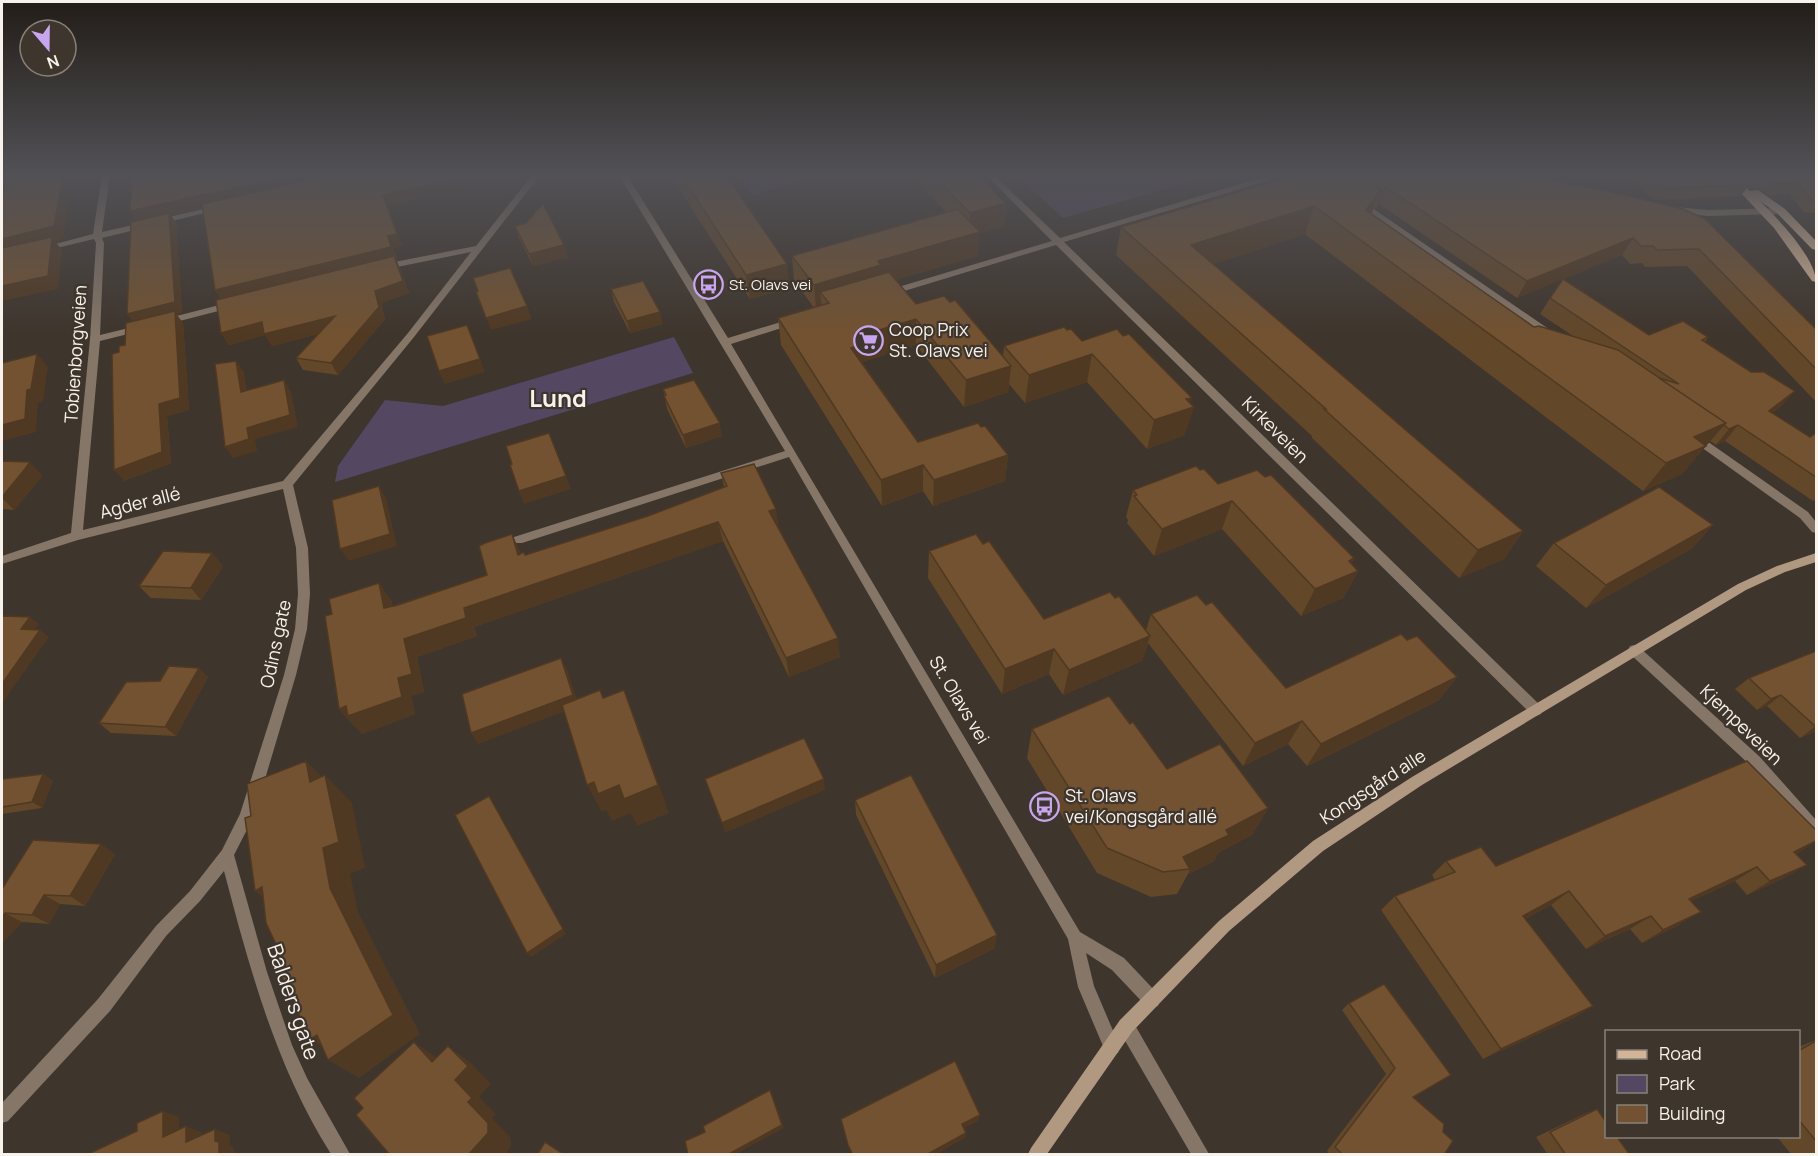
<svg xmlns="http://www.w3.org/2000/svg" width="1818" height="1156" viewBox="0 0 1818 1156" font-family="Manrope,sans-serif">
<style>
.green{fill:#544762}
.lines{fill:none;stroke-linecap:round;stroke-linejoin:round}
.street{fill:#857667;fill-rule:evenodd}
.secondary{fill:#b19981;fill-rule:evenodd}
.primary{fill:#d3b495;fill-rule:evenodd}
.wall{fill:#624729;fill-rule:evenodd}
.shaded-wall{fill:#503922}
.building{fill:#725230;stroke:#503922;stroke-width:1.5}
.labels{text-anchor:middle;stroke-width:4.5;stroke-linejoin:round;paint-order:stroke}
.far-poi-label{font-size:15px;fill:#f8f2ed;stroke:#3e352c;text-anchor:start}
.poi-label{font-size:18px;fill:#f8f2ed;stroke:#3e352c;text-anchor:start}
.street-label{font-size:18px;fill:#f8f2ed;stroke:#3e352c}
.near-street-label{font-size:21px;fill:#f8f2ed;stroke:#3e352c}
.district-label{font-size:24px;font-weight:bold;fill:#f8f2ed;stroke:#3e352c}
</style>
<rect width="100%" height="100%" fill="#3e352c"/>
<!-- green -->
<g class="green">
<path d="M736,175H819L753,195Z"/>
<path d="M1016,175H1215L1063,218Z"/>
<path d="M674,337L693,373L335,482L338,466L385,400L443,406Z"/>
</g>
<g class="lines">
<!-- street -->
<g class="street">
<path d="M102,175H110L102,232L217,206L221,209L102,238L104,243L100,335L141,325L146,328L144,330L100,341L83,530L283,481L408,333L471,252L382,270L378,267L379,265L476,246L532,175H540L414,337L293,485L308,548L310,594L307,629L296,675L254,816L234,855L267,972L292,1045L307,1078L350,1154H331C276,1067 250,970 224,871L200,901L166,936L110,1011L8,1121L2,1123V1103L98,999L156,926L190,891L222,850L240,814L284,675L295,629L298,594L296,548L283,489L78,540L2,564V556L71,533L90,339L96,243L94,239L44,251L40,248L93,234Z"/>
<path d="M619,175H627L728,338L794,318L799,321L797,323L731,344L1080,932L1124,958L1158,994L1160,1000L1158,1006L1152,1008L1146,1006L1112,970L1086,953L1094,986L1120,1047L1118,1053L1112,1055L1106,1053L1078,987L1068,939L789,457L522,543H514L512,540L514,537L785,451Z"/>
<path d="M986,175H994L1060,238L1270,175H1281L1280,177L1064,242L1541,706L1543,710L1541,714L1536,716L1531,714L1056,245L891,295H885V291L1052,241Z"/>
<path d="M1356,201H1362L1553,332V336H1547L1356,205Z"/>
<path d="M1675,207L1708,210L1781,208L1785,211L1781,214L1708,216L1672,212V208Z"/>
<path d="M231,302L236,305L234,307L164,325L159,322L161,320Z"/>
<path d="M1694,432L1808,512L1816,522V533L1812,532L1800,518L1690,439L1689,436Z"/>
<path d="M1634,645L1638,646L1760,757L1816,820V837L1811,835L1750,765L1630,654L1628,650L1630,646Z"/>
<path d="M1126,1018L1132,1020L1209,1154H1191L1120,1032L1118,1026L1120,1020Z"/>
</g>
<!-- secondary -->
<path class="secondary" d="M1816,553V562L1785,572L1746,590L1422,785L1323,851L1229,931L1132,1032L1047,1154H1028L1031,1148L1120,1020L1219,921L1313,841L1412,777L1738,584L1777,566Z"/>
<!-- primary -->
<path class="primary" d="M1724,175H1734L1750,191L1758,190L1785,209L1816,241V250L1812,249L1777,213L1760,201C1777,218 1816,258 1816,282L1812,281L1774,228Z"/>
</g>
<!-- wall -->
<g class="wall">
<path d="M670,175H726L790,288L750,299Z"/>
<path d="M910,175H977L1006,203L1004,226L979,234L978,256L895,280L916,304L1003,356L1004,346L1067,330L1082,341L1190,403L1185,435L1147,449L1087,382L1025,403L1009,384L1008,392L964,407L916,345L862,362L918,442L981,427L1008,455L1005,481L933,506L923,491L882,506L781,345L778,318L814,308L794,280L792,256L946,212Z"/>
<path d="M1295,175L1630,196L1816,329V402L1687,266L1645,267L1642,263L1630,264L1622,255L1563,279L1649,335L1708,337L1705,342L1751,372L1795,391L1780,407L1772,413L1810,437L1816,433V499L1813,501L1725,441L1716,445L1710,441L1682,474L1643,491L1305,234L1213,264L1523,531L1504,559L1459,578L1312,438V436L1116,255L1121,227ZM1379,204L1517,298L1562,279L1540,314L1573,336L1534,327L1371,214L1374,207L1376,208Z"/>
<path d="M1628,175H1816V213L1804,212L1789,194L1769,195L1759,188L1751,189L1748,186L1741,196L1654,200Z"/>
<path d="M508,178L388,206L402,246L393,248L397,258L396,259L409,293L381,303L385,319L338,375L303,370L296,358L318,334L272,346L265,335L229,345L221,333V299L215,290L203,208L171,215L176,223L182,312L176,314L183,323L189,410L167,416L171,463L124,481L119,352L125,345L132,322L136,221L130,211Z"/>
<path d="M515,226L568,257L533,266L519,238Z"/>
<path d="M611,289L663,324L630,333L614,302Z"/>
<path d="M663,389L722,436L686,448L667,409Z"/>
<path d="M2,461L42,475L37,482L14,510L2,509Z"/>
<path d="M1200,470L1218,484L1265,477L1354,558L1351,564L1358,571L1343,598L1301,616L1222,529L1154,556L1127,523L1128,520L1126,517L1133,490Z"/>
<path d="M721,473L779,528L840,657L789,677L723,541L474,627L477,636L417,657L424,692L411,696L415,714L362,734L355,726H354L339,709L332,614L379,583L392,602V606L487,575L521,554L526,555L648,516L724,487Z"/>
<path d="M1713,525L1691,549L1586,608L1536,566L1554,543Z"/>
<path d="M983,544L1044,619L1115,598L1146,630L1151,614L1206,605L1286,688L1407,640L1457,677L1439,700L1307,766L1288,744L1243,766L1148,643L1142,661L1063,695L1049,674L1002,694L928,578L929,551Z"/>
<path d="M223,566L201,600L151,598L139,586Z"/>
<path d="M1816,651V731L1800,738L1767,706L1757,710L1735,689L1749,678Z"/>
<path d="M208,677L176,736L111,733L99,723L160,681Z"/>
<path d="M1130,724L1167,769L1268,808L1252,835L1219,852L1214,861L1188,874L1177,894L1151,897L1097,873L1027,758L1032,729Z"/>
<path d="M43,774L53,781L42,808L2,814V779Z"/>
<path d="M855,800L995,948L935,978L856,815Z"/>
<path d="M1800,852L1796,854L1807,865L1782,879L1747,895L1735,881L1691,901L1679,925L1642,943L1630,929L1586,949L1551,905L1525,919L1593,1006L1573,1018L1483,1059L1381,910L1395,896L1435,880L1432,875L1446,861L1496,866Z"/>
<path d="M115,854L85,906L60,904L49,924L22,922L2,943V889Z"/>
<path d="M1384,984L1413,1097L1444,1155H1330L1327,1151L1386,1074L1342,1010L1349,1003Z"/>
<path d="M1816,1040V1155H1792L1777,1137H1798V1047Z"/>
<path d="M1597,1109L1630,1155H1548L1536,1137L1582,1115Z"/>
</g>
<!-- shaded-wall -->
<g class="shaded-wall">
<path d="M63,175H73L63,239L55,241L62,250L58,289L2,301V239Z"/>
<path d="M294,175H351L171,215L176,223L182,312L176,314L183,323L189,410L167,416L171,463L124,481L114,470L159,404L134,324L127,314L138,223L130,211Z"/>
<path d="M471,175H515L508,178L388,206L402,246L393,248L397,258L396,259L409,293L381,303L385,319L338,375L331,363L375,291L222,302L215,290L388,236L383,195Z"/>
<path d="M1386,187L1379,204L1376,208L1382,191Z"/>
<path d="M1381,189L1370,217L1355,238L1366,210Z"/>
<path d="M1006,203L1004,226L979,234L978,256L882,284L829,303L820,292L822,308L816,309L814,285L878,261L969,235L970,213Z"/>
<path d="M1314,206L1305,234L1184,274L1191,245Z"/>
<path d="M1633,238L1622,255L1517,298L1527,281Z"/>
<path d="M564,245L568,257L533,266L529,254Z"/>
<path d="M787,264L790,288L750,299L746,275Z"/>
<path d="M527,306L532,319L491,330L486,318Z"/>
<path d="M660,312L663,324L630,333L627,321Z"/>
<path d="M335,316L341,328L272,346L265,335L229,345L221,333L262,322Z"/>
<path d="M916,319V345L862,362L851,348L858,336Z"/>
<path d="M472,337L485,372L445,384L439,371Z"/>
<path d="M37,354L48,367L43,402L38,403L36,432L2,441V425Z"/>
<path d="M1092,354L1087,382L1025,403L1029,375Z"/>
<path d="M236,361L244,372L249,404L241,392Z"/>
<path d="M1011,366L1008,392L964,407L966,380Z"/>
<path d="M284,380L291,392L298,427L255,439L257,451L233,458L225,447L247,428Z"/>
<path d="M1795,391L1780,407L1755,427L1769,411Z"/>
<path d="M1192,398L1189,408L1194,407L1185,435L1147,449L1154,420L1186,399Z"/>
<path d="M720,423L722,436L686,448L683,435Z"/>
<path d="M1726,423L1682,474L1643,491L1666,463L1694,437Z"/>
<path d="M1738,425L1725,441L1716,445L1729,429Z"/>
<path d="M1008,455L1005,481L933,506L934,480Z"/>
<path d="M30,462L42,475L37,482L14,510L2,498Z"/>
<path d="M923,465V491L882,506L881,480Z"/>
<path d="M566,476L571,489L524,504L519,491Z"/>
<path d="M379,486L386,498L397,546L349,561L340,549Z"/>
<path d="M1232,501L1222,529L1154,556L1162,529Z"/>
<path d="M776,509L779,528L769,511Z"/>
<path d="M718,522L723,541L474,627L477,636L417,657L424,692L411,696L415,714L362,734L355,726H354L339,709L398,678L404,639L464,608Z"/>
<path d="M1713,525L1691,549L1586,608L1606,585Z"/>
<path d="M1523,531L1504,559L1459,578L1478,550Z"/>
<path d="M512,534L521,553L518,555Z"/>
<path d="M212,553L223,566L201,600L191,588Z"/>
<path d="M1354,558L1345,576L1358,571L1343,598L1301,616L1315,589L1349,561Z"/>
<path d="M379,583L392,602L397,627L384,608Z"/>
<path d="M30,617L39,624L30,636L21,629Z"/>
<path d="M40,630L49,637L2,703V684Z"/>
<path d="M1150,636L1142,661L1063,695L1069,670Z"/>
<path d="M838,638L840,657L789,677L786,658Z"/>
<path d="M1054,649L1049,674L1002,694L1005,669Z"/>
<path d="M561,658L567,669L579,706L478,744L471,733Z"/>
<path d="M199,668L208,677L176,736L165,727Z"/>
<path d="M1457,677L1439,700L1307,766L1321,744Z"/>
<path d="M624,690L636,720L669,813L637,826L631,813L612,821L606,810L602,812L587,785L594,782Z"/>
<path d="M1781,695L1767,706L1757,710L1771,699Z"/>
<path d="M1302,721L1288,744L1243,766L1255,743Z"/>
<path d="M1816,726V731L1800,738Z"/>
<path d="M306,761L327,782L325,775L352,803L365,868L350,874L358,912L420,1034L359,1078L328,1060L336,1054L310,1039L330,888Z"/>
<path d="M43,774L53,781L42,808L32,802Z"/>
<path d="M824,779L825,790L725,833L722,823Z"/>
<path d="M489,796L566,934L531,957L527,953Z"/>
<path d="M1268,808L1252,835L1219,852L1214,861L1188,874L1190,869L1183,857L1226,830Z"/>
<path d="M1816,841V842L1800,852L1770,866L1794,852Z"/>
<path d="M101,844L115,854L85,906L70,896Z"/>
<path d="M1807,865L1782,879L1747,895L1770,881Z"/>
<path d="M1757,867L1735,881L1667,912L1689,899Z"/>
<path d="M262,887L286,915L255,891Z"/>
<path d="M1569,891L1551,905L1506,929L1523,916Z"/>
<path d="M44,895L60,904L49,924L32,915Z"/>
<path d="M1701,912L1679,925L1642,943L1663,930Z"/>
<path d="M5,913L22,922L2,943V917Z"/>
<path d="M1651,916L1630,929L1586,949L1605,936Z"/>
<path d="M997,935L995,948L935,978L936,965Z"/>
<path d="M1593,1006L1573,1018L1483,1059L1501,1049Z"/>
<path d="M414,1042L440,1060L448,1046L472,1064L491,1084L479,1097L496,1114L492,1118L511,1138V1147L505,1155H468L432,1062Z"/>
<path d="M772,1093L784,1128L734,1155H727Z"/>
<path d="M163,1111L179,1117V1143L163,1137Z"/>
<path d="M980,1115L978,1121L961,1130L962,1124Z"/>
<path d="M186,1126L201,1132L202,1147L186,1142Z"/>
<path d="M215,1129L230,1135V1146L234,1148V1155H219L215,1141Z"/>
<path d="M966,1133L965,1138L935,1155H926Z"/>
</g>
<!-- building -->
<g class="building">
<path d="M6,175H63L54,226L2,239V203Z"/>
<path d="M132,175H294L130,211Z"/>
<path d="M329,175H471L383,195L397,234L388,236L391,247L215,290L202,204Z"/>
<path d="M681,175H726L787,264L746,275Z"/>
<path d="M933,175H977L1006,203L970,213Z"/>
<path d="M1295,175H1360L1381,189L1366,210L1534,327L1539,326L1618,350L1726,423L1694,437L1706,446L1666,463L1314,206L1191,245L1523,531L1478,550L1324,409H1326L1121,227Z"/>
<path d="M1360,175H1527L1630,196L1683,209L1705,219L1816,329V369L1699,249L1657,250L1653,246H1641L1633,238L1527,281L1386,187L1382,191L1380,190L1381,189Z"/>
<path d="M1647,175H1739L1749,185L1662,188Z"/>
<path d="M1756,175H1816V201L1812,200L1797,182L1777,183L1767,177H1759Z"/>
<path d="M543,204L564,245L529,254L515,226L526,223Z"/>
<path d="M958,209L980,232L878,261L881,265L814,285L792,256Z"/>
<path d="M169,213L175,302L127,314L131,222Z"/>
<path d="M52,237L48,276L2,286V248Z"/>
<path d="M394,256L403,281L375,291L379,307L331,363L296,358L335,316L264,334L262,322L221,333L216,300Z"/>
<path d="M510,268L527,306L486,318L476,292L478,291L473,278Z"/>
<path d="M889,272L916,304L944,296L950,302L955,300L1011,366L966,380L916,319L858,336L861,339L855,341L859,345L851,348L918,442L978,423L981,427L985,426L1008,455L934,480L923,465L881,480L778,318L829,303L820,292Z"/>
<path d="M1563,279L1649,335L1683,321L1708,337L1702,340L1751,372H1764L1795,391L1769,411L1810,437L1816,433V477L1738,425L1729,429L1724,425L1726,423L1659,378L1679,384L1550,298Z"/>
<path d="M643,281L660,312L627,321L611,289Z"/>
<path d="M175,311L180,398L159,404L162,452L114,470L112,354L119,352V346L125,345L126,323Z"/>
<path d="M467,325L480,359L439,371L427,336Z"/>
<path d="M1064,327L1067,330L1071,329L1082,341L1117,329L1123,336L1129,334L1192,398L1186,399L1194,407L1154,420L1092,354L1029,375L1004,346Z"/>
<path d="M37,354L31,389L27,390L25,419L2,425V363Z"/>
<path d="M236,361L241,392L284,380L290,415L247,428L249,439L225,447L215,364Z"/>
<path d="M694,380L720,423L683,435L664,396L666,395L663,389Z"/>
<path d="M549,433L566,476L519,491L510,465L512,464L506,446Z"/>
<path d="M2,461L30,462L25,469L2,497Z"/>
<path d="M754,464L776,509L769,511L838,638L786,658L718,522L464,608L466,618L404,639L412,674L398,678L402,697L348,716L346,706L339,709L325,616L332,614L329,599L379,583L384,608L398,605L487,575L479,546L485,543L512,534L518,555L524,552L525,555L648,516L727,486L721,473Z"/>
<path d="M1196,466L1200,470L1204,469L1218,484L1257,470L1265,477L1271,475L1354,558L1349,561L1358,571L1315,589L1232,501L1162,529L1134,496L1137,495L1133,490Z"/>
<path d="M379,486L390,534L340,549L332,500Z"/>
<path d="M1659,487L1713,525L1606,585L1554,543Z"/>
<path d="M976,534L983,544L989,541L1044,619L1110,592L1115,598L1119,596L1150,636L1069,670L1054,649L1005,669L929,551Z"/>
<path d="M163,551L212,553L191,588L139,586Z"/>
<path d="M1197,595L1206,605L1212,602L1286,688L1401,634L1407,640L1417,636L1457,677L1321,744L1302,721L1255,743L1151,614Z"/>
<path d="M2,616L30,617L21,629L40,630L2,684Z"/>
<path d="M1816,651V726H1815L1781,695L1771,699L1749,678Z"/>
<path d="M561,658L573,695L471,733L462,694Z"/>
<path d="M169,666L199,668L165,727L99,723L126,682L160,681Z"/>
<path d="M600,690L603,698L624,690L658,785L624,799L619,785L598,794L594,782L587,785L562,705Z"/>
<path d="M1109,696L1130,724L1133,722L1167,769L1220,744L1268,808L1226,830L1229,835L1183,857L1190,869L1163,872L1107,848L1032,729Z"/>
<path d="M804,738L824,779L722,823L705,779Z"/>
<path d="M306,761L310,782L325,775L339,842L323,848L330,888L393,1015L328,1060L317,1035L310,1039L276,964L283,959L266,923L262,887L255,891L245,818L251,816L247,784Z"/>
<path d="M1747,761L1816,830V841L1794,852L1807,865L1770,881L1757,867L1689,899L1701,912L1663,930L1651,916L1605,936L1569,891L1523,916L1593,1006L1501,1049L1395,896L1455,872L1446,861L1481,847L1496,866Z"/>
<path d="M43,774L32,802L2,807V779Z"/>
<path d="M911,775L997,935L936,965L855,800Z"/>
<path d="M489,796L563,929L527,953L455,815Z"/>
<path d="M33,840L101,844L70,896L44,895L32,915L5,913L2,917V889Z"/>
<path d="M1384,984L1451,1075L1413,1097L1444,1124L1443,1132L1453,1141L1444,1155H1343L1335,1147L1395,1068L1349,1003Z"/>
<path d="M1816,1041V1141L1798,1119V1051Z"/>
<path d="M414,1042L432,1062L448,1046L468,1066L455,1080L472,1098L468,1102L488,1123V1133L468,1155H390L356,1115L363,1108L354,1098Z"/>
<path d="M955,1061L980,1115L962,1124L966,1133L926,1155H853L848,1145L841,1119Z"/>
<path d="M770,1090L782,1125L727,1155H688L685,1141L705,1132L703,1126Z"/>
<path d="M1597,1109L1606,1122V1137H1617L1630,1155H1566L1550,1132Z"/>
<path d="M163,1111V1137L186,1126V1142L215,1129V1141L219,1142V1155H86L137,1131V1123Z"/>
<path d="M545,1142L565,1155H537Z"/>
</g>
<!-- sky -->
<linearGradient id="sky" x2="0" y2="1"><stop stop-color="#221d18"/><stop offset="0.52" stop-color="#525156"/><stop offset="1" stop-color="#525156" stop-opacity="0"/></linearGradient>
<rect width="1818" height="336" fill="url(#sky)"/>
<!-- icons -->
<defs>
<symbol id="bus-ring" viewBox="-11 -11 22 22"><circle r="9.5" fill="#3e352c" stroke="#c8a6ef" stroke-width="1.5"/><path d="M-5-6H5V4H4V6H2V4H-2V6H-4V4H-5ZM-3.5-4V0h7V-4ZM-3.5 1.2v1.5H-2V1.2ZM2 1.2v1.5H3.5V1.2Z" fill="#c8a6ef"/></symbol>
<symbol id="supermarket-ring" viewBox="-11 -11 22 22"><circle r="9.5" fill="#3e352c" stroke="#c8a6ef" stroke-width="1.5"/><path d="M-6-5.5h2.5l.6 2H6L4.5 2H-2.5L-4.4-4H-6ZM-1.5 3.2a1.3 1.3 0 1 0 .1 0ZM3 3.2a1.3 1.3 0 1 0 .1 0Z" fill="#c8a6ef"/></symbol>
</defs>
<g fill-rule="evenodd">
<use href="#bus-ring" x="692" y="268" width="33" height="33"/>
<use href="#supermarket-ring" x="852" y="324" width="33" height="33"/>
<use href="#bus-ring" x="1028" y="790" width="33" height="33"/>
</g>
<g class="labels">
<!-- far-poi labels -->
<g class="far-poi-label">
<text x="729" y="290">St. Olavs vei</text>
</g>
<!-- poi labels -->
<g class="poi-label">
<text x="889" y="336">Coop Prix<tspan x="889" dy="21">St. Olavs vei</tspan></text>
<text x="1065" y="802">St. Olavs<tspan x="1065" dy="21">vei/Kongsgård allé</tspan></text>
</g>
<!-- street labels -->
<g class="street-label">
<text transform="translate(76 354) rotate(-86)" y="6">Tobienborgveien</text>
<text transform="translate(1275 430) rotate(45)" y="6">Kirkeveien</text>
<text transform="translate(140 503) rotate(-14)" y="6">Agder allé</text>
<text transform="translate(276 644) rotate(-78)" y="6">Odins gate</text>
<text transform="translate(959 700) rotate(59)" y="6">St. Olavs vei</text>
<text transform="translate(1741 725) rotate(44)" y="6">Kjempeveien</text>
<text transform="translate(1373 787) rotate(-33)" y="6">Kongsgård alle</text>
</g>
<!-- near-street labels -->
<g class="near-street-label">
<text transform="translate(293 1002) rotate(71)" y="7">Balders gate</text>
</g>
<!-- district labels -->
<g class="district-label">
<text x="558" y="407">Lund</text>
</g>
</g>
<!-- border -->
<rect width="1818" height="1156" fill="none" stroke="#f8f2ed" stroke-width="6"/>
<!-- legend -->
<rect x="1605" y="1030" width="195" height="108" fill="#3e352c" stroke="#888179" stroke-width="1.5"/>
<rect x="1617" y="1050" width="30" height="9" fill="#d3b495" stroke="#888179" stroke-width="1.5"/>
<text x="1659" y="1060" font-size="18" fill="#f8f2ed">Road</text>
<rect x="1617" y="1075" width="30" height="18" fill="#544762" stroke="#888179" stroke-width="1.5"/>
<text x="1659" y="1090" font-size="18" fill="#f8f2ed">Park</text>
<rect x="1617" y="1105" width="30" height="18" fill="#725230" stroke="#888179" stroke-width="1.5"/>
<text x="1659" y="1120" font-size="18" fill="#f8f2ed">Building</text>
<!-- north arrow -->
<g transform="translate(48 48) rotate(160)"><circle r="28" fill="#3e352c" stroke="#888179" stroke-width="1.5"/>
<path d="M0-4.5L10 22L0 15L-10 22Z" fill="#c8a6ef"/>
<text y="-9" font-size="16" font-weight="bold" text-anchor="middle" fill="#f8f2ed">N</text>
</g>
</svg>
